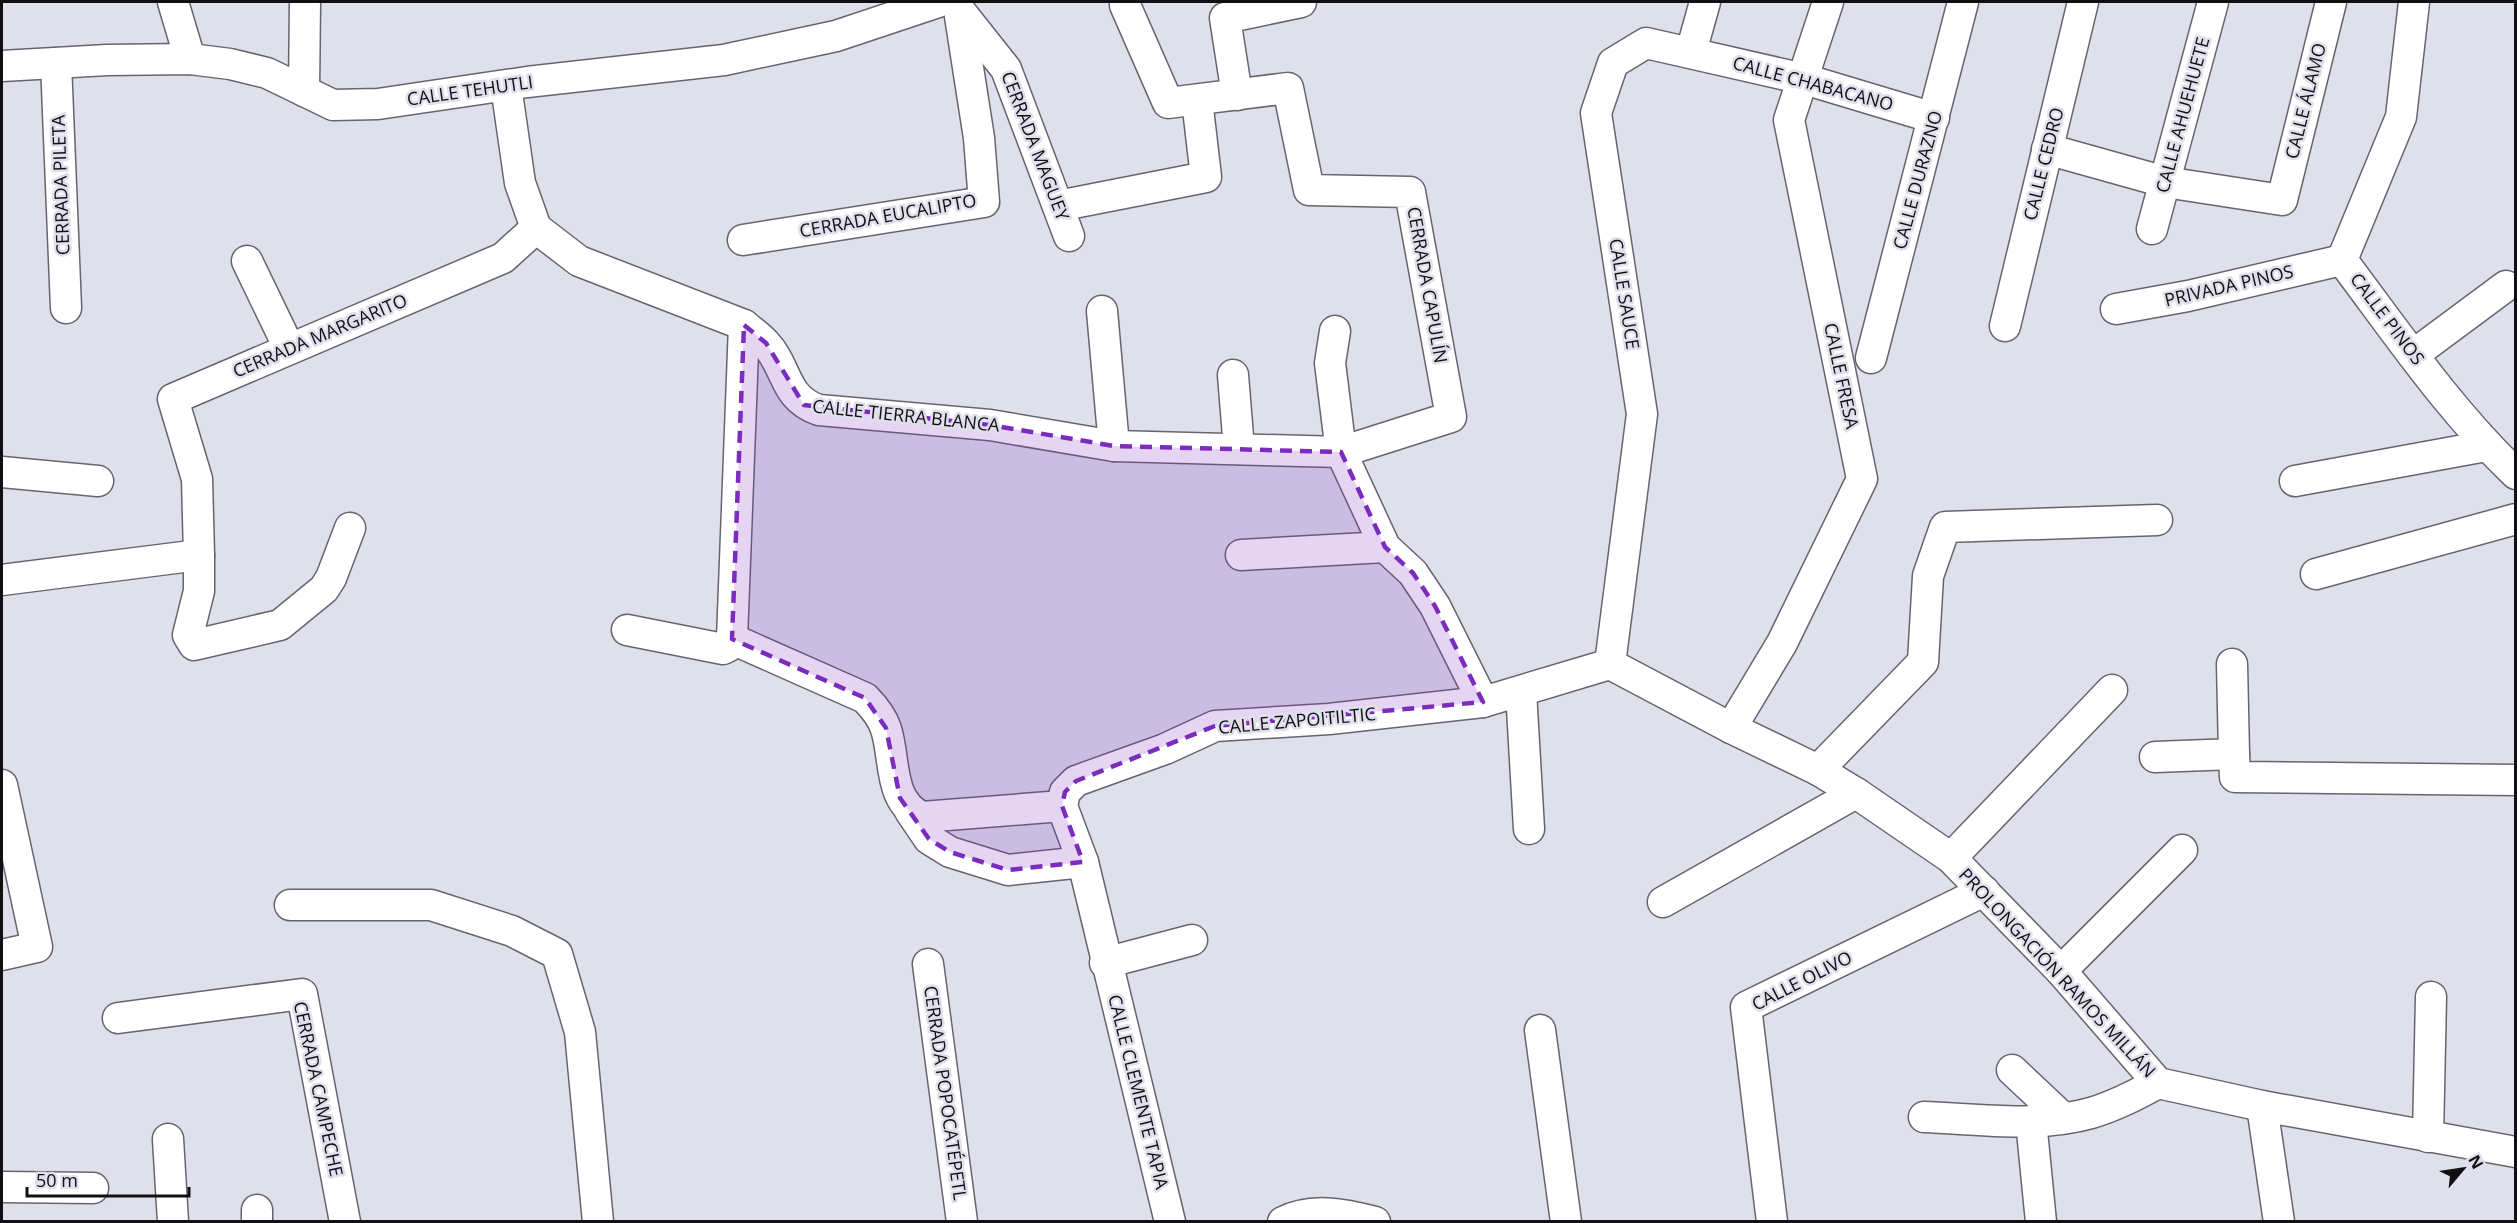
<svg xmlns="http://www.w3.org/2000/svg" width="2517" height="1223" viewBox="0 0 2517 1223" font-family="'Open Sans',sans-serif">
<style>
.lines{fill:none;stroke-linecap:round;stroke-linejoin:round}
.minor-casing{stroke:#656570;stroke-width:33}
.minor{stroke:#fff;stroke-width:30}
.marked{fill:#7b2cbf;fill-opacity:0.2;stroke:#7b2cbf;stroke-width:4.5;stroke-dasharray:12 8;stroke-linejoin:round}
.labels{text-anchor:middle;stroke-width:5;stroke-linejoin:round;paint-order:stroke}
.street-label{font-size:18px;fill:#101014;stroke:#dfe0ec}
</style>
<rect width="100%" height="100%" fill="#dfe0ec"/>
<g class="lines">
<defs>
<g id="minor">
<path d="M173,2L190,59"/>
<path d="M960,11L1006,69L1069,236"/>
<path d="M1691,52L1705,2"/>
<path d="M56,63L66,308"/>
<path d="M2,66L107,60L190,59L230,64L267,73L333,105L378,104L527,82L724,60L836,36L938,2"/>
<path d="M506,86L520,183L536,228L579,261L744,325C751,331 759,336 765,343C788,367 783,398 819,410L990,425L1114,446L1341,452L1451,417L1410,192L1309,190L1288,88L1168,103L1125,5"/>
<path d="M304,91L305,2"/>
<path d="M1237,95L1225,18L1301,2"/>
<path d="M2047,149L2165,182L2282,200L2331,2"/>
<path d="M1058,206L1206,177L1197,100"/>
<path d="M2152,229L2213,2"/>
<path d="M743,240L984,202L979,138L959,10"/>
<path d="M2342,260C2397,333 2449,410 2516,474"/>
<path d="M2342,260L2401,117L2414,2"/>
<path d="M247,261L289,348"/>
<path d="M2116,309L2188,296L2342,260"/>
<path d="M1102,311L1114,446"/>
<path d="M2005,326L2083,2"/>
<path d="M1335,331L1330,363L1341,452L1385,547L1413,573L1435,606L1483,702"/>
<path d="M2413,355L2506,286"/>
<path d="M1871,358L1963,2"/>
<path d="M1233,375L1239,449"/>
<path d="M2,472L98,481"/>
<path d="M2295,481L2486,446"/>
<path d="M199,555V591L188,635L194,645L280,625L324,589L331,578L350,528"/>
<path d="M1241,555L1385,547"/>
<path d="M2316,574L2516,519"/>
<path d="M2,580L199,555L197,479L173,399L503,258L536,228"/>
<path d="M627,630L723,649L729,646L732,639L744,325"/>
<path d="M732,639L865,698C874,707 882,717 886,729C896,761 888,801 922,817L1062,806"/>
<path d="M1610,664L1731,728L1818,770L1856,793L1951,858L2061,971L2158,1083L2262,1106L2516,1152"/>
<path d="M1610,664L1642,414L1596,113L1613,63L1646,43L1804,79L1934,118"/>
<path d="M1521,691L1529,829"/>
<path d="M1731,728L1782,643L1862,479L1789,120L1828,2"/>
<path d="M2234,754L2235,777L2516,780"/>
<path d="M2155,757L2234,754L2232,664"/>
<path d="M1818,770L1923,662L1928,576L1945,527L2157,520"/>
<path d="M2,785L37,947L2,955"/>
<path d="M910,811L929,839L950,852L1008,870L1083,862L1170,1222"/>
<path d="M1951,858L2112,690"/>
<path d="M1083,862L1062,806L1065,792L1076,781L1165,749L1215,726L1329,719L1483,702L1610,664"/>
<path d="M1663,902L1856,793"/>
<path d="M290,905H431L512,931L557,954L580,1032L598,1222"/>
<path d="M1105,963L1192,940"/>
<path d="M928,964L962,1222"/>
<path d="M2061,971L2182,850"/>
<path d="M118,1018L302,994L345,1222"/>
<path d="M1540,1030L1566,1222"/>
<path d="M2012,1070L2063,1118"/>
<path d="M2262,1106L2279,1222"/>
<path d="M1924,1117C1978,1119 2038,1128 2091,1113C2115,1106 2136,1095 2158,1083"/>
<path d="M2031,1121L2041,1222"/>
<path d="M2428,1137L2431,997"/>
<path d="M168,1139L173,1222"/>
<path d="M2,1187L93,1188"/>
<path d="M257,1222V1210"/>
<path d="M1283,1222C1311,1207 1345,1214 1375,1222"/>
<path d="M1772,1222L1746,1007L1984,891"/>
</g>
</defs>
<!-- minor casing -->
<use href="#minor" class="minor-casing"/>
<!-- minor -->
<use href="#minor" class="minor"/>
</g>
<!-- marked area -->
<path class="marked" d="M744,325L766,343L804,405L990,425L1114,446L1341,452L1385,547L1413,573L1435,606L1483,702L1215,726L1076,781L1065,792L1062,806L1083,862L1008,870L950,852L929,839L900,798L886,728L865,698L732,639Z"/>
<g class="labels">
<!-- street labels -->
<g class="street-label">
<text transform="translate(1813 84) rotate(15)" y="6">CALLE CHABACANO</text>
<text transform="translate(470 91) rotate(-8)" y="6">CALLE TEHUTLI</text>
<text transform="translate(2306 101) rotate(-76)" y="6">CALLE ÁLAMO</text>
<text transform="translate(2183 115) rotate(-75)" y="6">CALLE AHUEHUETE</text>
<text transform="translate(1035 146) rotate(69)" y="6">CERRADA MAGUEY</text>
<text transform="translate(2044 164) rotate(-76)" y="6">CALLE CEDRO</text>
<text transform="translate(1918 180) rotate(-75)" y="6">CALLE DURAZNO</text>
<text transform="translate(61 185) rotate(-92)" y="6">CERRADA PILETA</text>
<text transform="translate(888 216) rotate(-10)" y="6">CERRADA EUCALIPTO</text>
<text transform="translate(1427 285) rotate(80)" y="6">CERRADA CAPULÍN</text>
<text transform="translate(2229 286) rotate(-13)" y="6">PRIVADA PINOS</text>
<text transform="translate(1624 294) rotate(81)" y="6">CALLE SAUCE</text>
<text transform="translate(2387 319) rotate(53)" y="6">CALLE PINOS</text>
<text transform="translate(320 336) rotate(-23)" y="6">CERRADA MARGARITO</text>
<text transform="translate(1841 376) rotate(78)" y="6">CALLE FRESA</text>
<text transform="translate(906 416) rotate(6)" y="6">CALLE TIERRA BLANCA</text>
<text transform="translate(1297 721) rotate(-5)" y="6">CALLE ZAPOITILTIC</text>
<text transform="translate(2057 973) rotate(47)" y="6">PROLONGACIÓN RAMOS MILLÁN</text>
<text transform="translate(1802 981) rotate(-27)" y="6">CALLE OLIVO</text>
<text transform="translate(318 1089) rotate(78)" y="6">CERRADA CAMPECHE</text>
<text transform="translate(1138 1092) rotate(76)" y="6">CALLE CLEMENTE TAPIA</text>
<text transform="translate(945 1093) rotate(82)" y="6">CERRADA POPOCATÉPETL</text>
</g>
</g>
<!-- border -->
<rect width="2517" height="1223" fill="none" stroke="#101014" stroke-width="6"/>
<!-- north arrow -->
<g transform="translate(2463 1169) rotate(61)" stroke="#dfe0ec" stroke-width="4.5" paint-order="stroke">
<path d="M0-4.5L10 22L0 15L-10 22Z" fill="#101014"/>
<text y="-9" font-size="16" font-weight="bold" text-anchor="middle" fill="#101014">N</text>
</g>
<!-- scale -->
<path d="M27 1187v9h162v-9" fill="none" stroke="#101014" stroke-width="3"/>
<text x="36" y="1187" font-size="18" fill="#101014" stroke="#dfe0ec" stroke-width="4.5" paint-order="stroke">50 m</text>
</svg>
